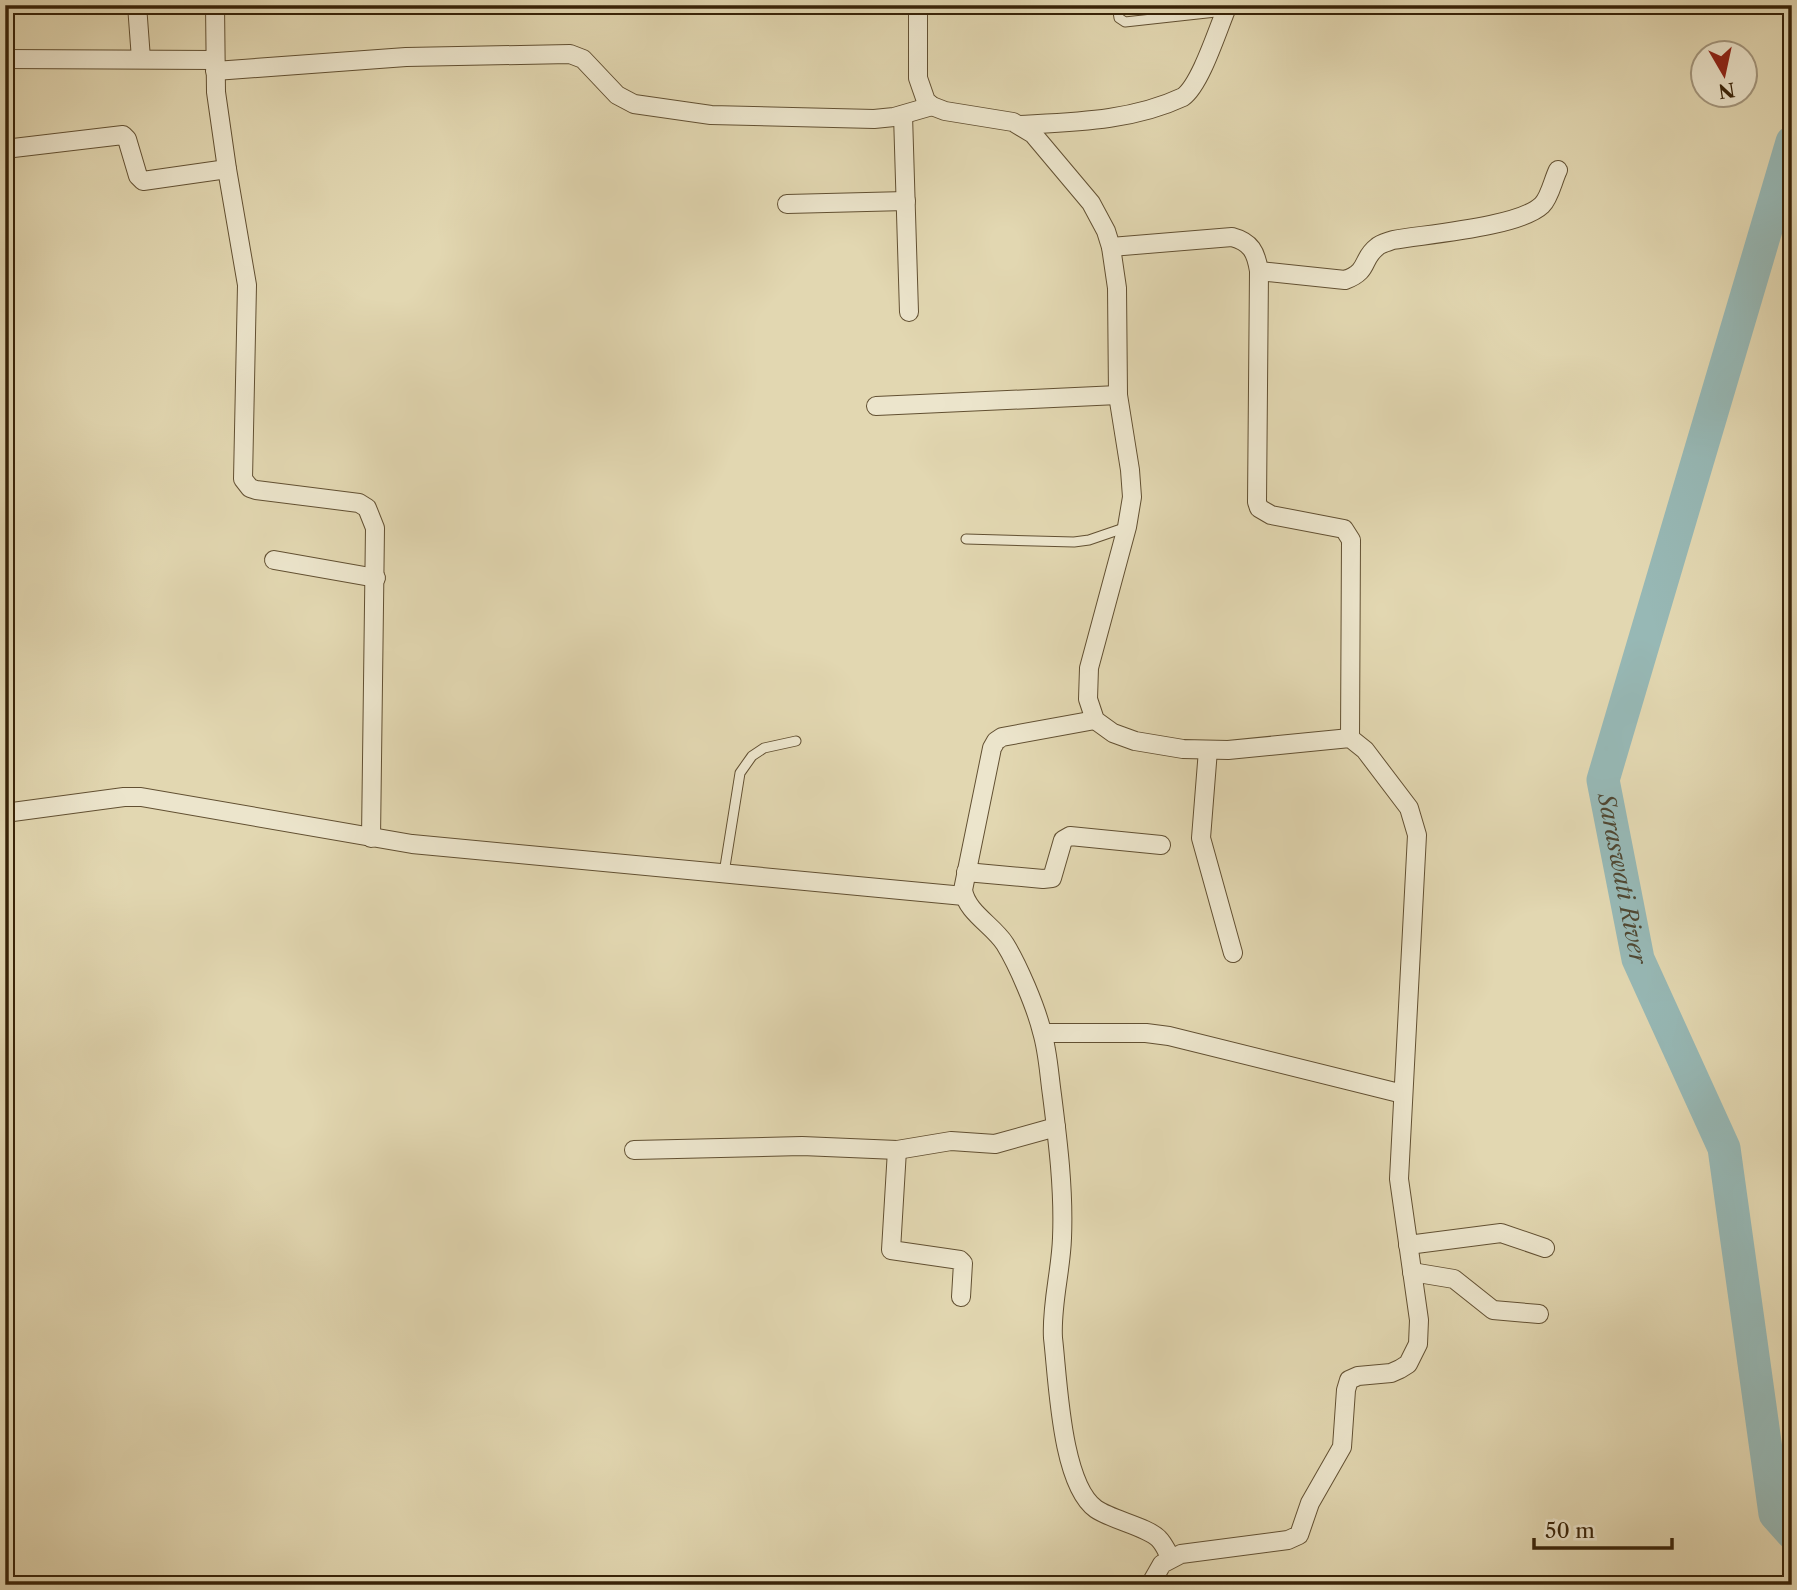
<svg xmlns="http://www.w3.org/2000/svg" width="1797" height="1590" viewBox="0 0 1797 1590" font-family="'Libre Caslon Text',serif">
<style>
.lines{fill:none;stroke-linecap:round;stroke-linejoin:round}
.river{stroke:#97b8b5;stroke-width:33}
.lane-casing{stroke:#625032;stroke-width:11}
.street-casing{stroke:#625032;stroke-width:20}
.lane{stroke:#ece5cc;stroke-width:9}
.street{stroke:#ece5cc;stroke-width:18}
.labels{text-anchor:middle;stroke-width:5;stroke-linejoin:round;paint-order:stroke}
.water-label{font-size:23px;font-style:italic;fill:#504833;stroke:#ece5cc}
</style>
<rect width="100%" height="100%" fill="#e2d7b1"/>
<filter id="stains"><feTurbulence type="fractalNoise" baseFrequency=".00286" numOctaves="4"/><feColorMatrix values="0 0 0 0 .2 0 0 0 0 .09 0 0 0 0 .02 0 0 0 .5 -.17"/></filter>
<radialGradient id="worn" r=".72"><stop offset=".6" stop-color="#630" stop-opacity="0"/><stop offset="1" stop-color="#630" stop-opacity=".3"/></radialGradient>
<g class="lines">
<!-- river -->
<path class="river" id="s1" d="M1792,142L1603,780L1638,959L1724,1148L1775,1514L1792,1533"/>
<defs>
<g id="lane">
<path d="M1117,5L1119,18L1125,22L1225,11"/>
<path d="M966,539L1074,542L1089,540L1127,527"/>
<path d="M724,873L740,773L752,756L764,748L796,741"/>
</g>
<g id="street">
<path d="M137,5L141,59"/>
<path d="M215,5L216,92L227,169L247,285L243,479L250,488L256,490L359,503L367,508L375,528L371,838"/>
<path d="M918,5V78L926,101L932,106L945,111L1013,122L1033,134L1091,203L1106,231L1111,247L1117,288L1118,395L1130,470L1132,497L1127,527L1089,668L1088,699L1095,720L1113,733L1135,741L1183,749L1228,750L1350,738L1365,750L1409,808L1417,835L1399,1179L1419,1320L1418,1344L1408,1364L1400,1369L1391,1373L1358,1376L1349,1380L1346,1390L1342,1447L1310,1503L1299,1535L1288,1540L1181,1554L1162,1564L1150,1585"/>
<path d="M5,59L215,60"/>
<path d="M215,71L406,57L570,54L583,59L617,95L634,104L711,115L874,119L894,117L932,106"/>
<path d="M903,115L909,312"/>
<path d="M1020,125C1074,122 1132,121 1183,97C1201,84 1218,28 1228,5"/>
<path d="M5,149L123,135L127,139L138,176L143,181L227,169"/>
<path d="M787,204L906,201"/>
<path d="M1111,247L1232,237C1251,242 1256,252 1259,271L1257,502L1259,508L1271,515L1344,529L1351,540L1350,738"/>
<path d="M1259,271L1345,280C1370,271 1361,259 1377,247C1381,243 1388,242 1393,240C1427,234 1519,227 1542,205C1550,197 1553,180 1558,170"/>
<path d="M876,406L1118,395"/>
<path d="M274,560L376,578"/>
<path d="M1095,720L1002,737L996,741L992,748L963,890C967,913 993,925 1005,944C1018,965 1036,1007 1042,1032C1048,1052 1049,1074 1052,1095C1058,1142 1064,1190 1062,1238C1061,1271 1051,1305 1053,1338C1058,1380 1061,1484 1096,1509C1112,1520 1148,1527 1159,1539C1164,1544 1167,1552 1171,1558"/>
<path d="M1208,750L1201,838L1233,953"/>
<path d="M5,813L124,797H141L412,844L964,896"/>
<path d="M966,872L1043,879L1052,878L1063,840L1070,836L1161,845"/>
<path d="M1043,1033H1146L1169,1036L1403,1094"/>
<path d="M634,1150L802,1146L897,1150L951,1141L995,1144L1056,1127"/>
<path d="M897,1150L891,1250L960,1260L963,1263L961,1297"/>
<path d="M1408,1245L1501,1233L1545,1248"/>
<path d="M1412,1272L1454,1279L1493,1310L1539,1314"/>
</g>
</defs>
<!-- lane casing -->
<use href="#lane" class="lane-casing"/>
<!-- street casing -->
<use href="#street" class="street-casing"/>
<!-- lane -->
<use href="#lane" class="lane"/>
<!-- street -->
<use href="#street" class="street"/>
</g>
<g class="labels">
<!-- water labels -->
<g class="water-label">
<text dy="8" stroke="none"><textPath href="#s1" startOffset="766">Saraswati River</textPath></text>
</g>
</g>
<!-- margin -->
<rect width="1797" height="1590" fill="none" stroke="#e2d7b1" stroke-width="28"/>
<rect x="7" y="7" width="1783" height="1576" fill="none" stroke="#382308" stroke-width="3.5"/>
<rect x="14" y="14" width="1769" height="1562" fill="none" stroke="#382308" stroke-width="2"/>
<!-- north arrow -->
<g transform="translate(1724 74) rotate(171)"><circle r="33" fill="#ece5cc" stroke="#a4977e" stroke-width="2"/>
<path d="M0-5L12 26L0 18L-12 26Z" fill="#8f2418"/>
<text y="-10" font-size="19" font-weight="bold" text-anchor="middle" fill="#382308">N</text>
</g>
<!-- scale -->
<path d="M1534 1538v10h138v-10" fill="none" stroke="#382308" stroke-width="3.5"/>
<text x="1545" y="1538" font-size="21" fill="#382308" stroke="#ece5cc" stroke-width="5" paint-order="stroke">50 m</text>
<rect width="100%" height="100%" filter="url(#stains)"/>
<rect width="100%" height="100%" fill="url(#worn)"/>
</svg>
